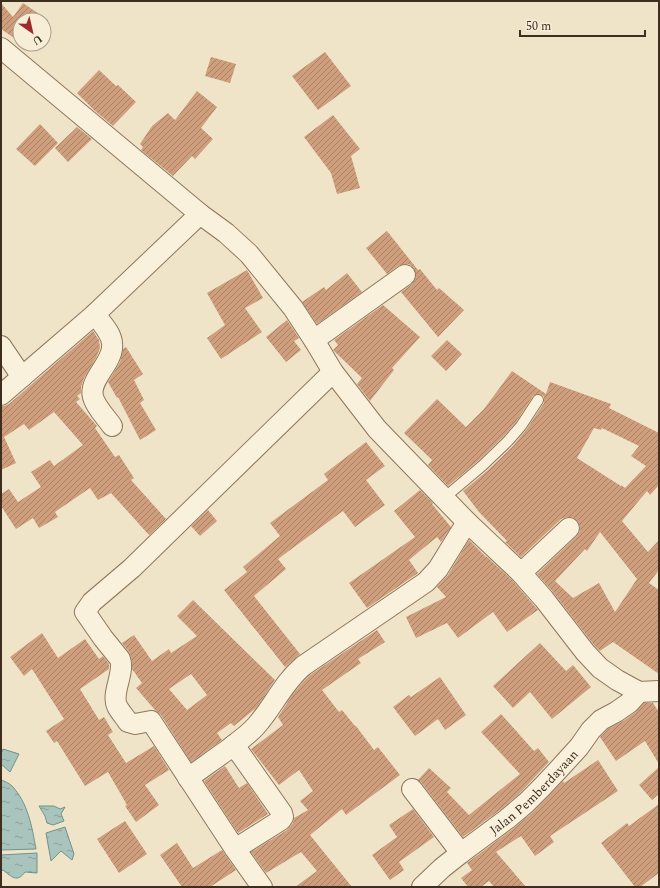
<svg xmlns="http://www.w3.org/2000/svg" width="660" height="888" viewBox="0 0 660 888" font-family="Spectral,serif">
<style>
.water{fill:url(#water-ripples);stroke:#6f938a}
.building{fill:url(#building-hatch);fill-rule:evenodd}
.lines{fill:none;stroke-linecap:round;stroke-linejoin:round}
.lane-casing{stroke:#8d765c;stroke-width:12}
.street-casing{stroke:#8d765c;stroke-width:22}
.lane{stroke:#faf1dc;stroke-width:10}
.street{stroke:#faf1dc;stroke-width:20}
.labels{text-anchor:middle;stroke-width:4;stroke-linejoin:round;paint-order:stroke}
.street-label{font-size:13px;fill:#3d2e20;stroke:#f7eed8}
</style>
<defs>
<pattern id="water-ripples" width="26" height="14" patternUnits="userSpaceOnUse"><rect width="26" height="14" fill="#a9c4bc"/><path d="M2 4q2-2 4 0t4 0M15 11q2-2 4 0t4 0" fill="none" stroke="#8ba098"/></pattern>
<pattern id="building-hatch" width="6" height="6" patternUnits="userSpaceOnUse"><rect width="6" height="6" fill="#cf9f7d"/><path d="M-1 1l2-2M0 6l6-6M5 7l2-2" fill="none" stroke="#a98266"/></pattern>
</defs>
<rect width="100%" height="100%" fill="#f0e4c8"/>
<!-- water -->
<g class="water">
<path d="M3,749L19,754L10,772L1,764V754Z"/>
<path d="M1,780C4,781 9,783 12,786C28,803 32,827 36,849L1,850Z"/>
<path d="M39,806H54L60,809L65,807L61,814L64,821L53,825L47,823L45,816Z"/>
<path d="M65,827L74,854L72,860L61,851L51,861L46,833Z"/>
<path d="M37,853V873L25,872C17,883 12,877 3,870L1,871V855Z"/>
</g>
<!-- building -->
<g class="building">
<path d="M1,3L13,17L23,3L48,20L44,26V20H20V42L1,29Z"/>
<path d="M325,52L351,86L318,110L292,76Z"/>
<path d="M211,57L236,64L230,83L205,76Z"/>
<path d="M99,70L116,86L118,85L136,102L113,126L94,110L77,93Z"/>
<path d="M197,91L217,107L201,128L213,139L195,159L192,156L173,176L141,150L143,147L140,144L152,126L168,113L175,120Z"/>
<path d="M333,115L360,149L351,156L360,188L337,194L331,173L304,137Z"/>
<path d="M40,124L58,143L35,166L16,149Z"/>
<path d="M77,127L92,139L68,162L55,148Z"/>
<path d="M387,231L418,270L420,269L437,290L439,288L464,310L438,337L401,292L412,284L415,280L416,274L414,268L409,264H404L398,266L387,274L366,248Z"/>
<path d="M247,270L263,298L245,308L262,332L221,359L207,338L225,325L207,293Z"/>
<path d="M347,273L362,292L317,324L302,302L324,287L326,290Z"/>
<path d="M383,305L420,337L392,368L394,370L370,401L357,384L362,378L333,350L338,345L334,340Z"/>
<path d="M287,320L299,338L294,341L301,350L286,362L266,337Z"/>
<path d="M93,331L99,340L100,348L96,358L84,378L81,387V393L77,396L80,399L76,402L97,426L95,428L115,457L119,455L134,478L131,480L166,519L149,535L111,493L98,500L90,488L55,512L58,517L39,528L33,518L16,529L1,506V494L9,489L18,502L41,487L31,472L50,460L54,466L83,445L54,412L29,430L24,424L4,437L16,463L1,470V406H4L9,404Z"/>
<path d="M447,340L462,354L446,371L431,356Z"/>
<path d="M126,347L143,374L134,380L144,400L140,403L156,430L140,440L118,397L117,398L108,382L120,362L123,349Z"/>
<path d="M512,371L546,394L550,382L611,404L609,408L659,433V485L650,495L647,491L622,521L648,552L659,540V570L649,583L659,590V674L613,642L600,651L594,645L553,592L537,574L577,536L580,531V526L577,520L572,517H567L561,519L521,557L505,542L507,541L479,512L463,491L487,471L513,446L526,430L544,403V397L542,395L538,394L533,396L516,422L503,437L478,461L448,486L428,465L432,460L404,433L437,399L466,427L484,409ZM594,428L601,430L602,428L639,446L631,456L646,466L625,488L621,485V486L577,458ZM600,532L637,579L615,612L599,583L573,598L555,581L585,549L587,551Z"/>
<path d="M366,442L385,466L366,480L385,505L355,527L343,511L278,559L286,569L254,596L300,654L285,667L224,590L247,572L243,567L280,536L270,523L328,480L324,474Z"/>
<path d="M420,490L433,503L432,504L451,527L441,542L437,537L409,560L418,573L367,608L349,583L415,537L394,511Z"/>
<path d="M208,510L217,521L200,536L191,526Z"/>
<path d="M469,540L486,557H487L513,581L538,610L507,632L493,612L458,638L447,623L416,638L406,617L446,597L437,587L448,575Z"/>
<path d="M193,600L275,680L256,708L234,726L231,723L217,733L222,740L191,762L161,715L155,710L136,688L142,683L132,669L131,657L129,652L122,643L134,635L152,661L169,649L171,653L197,636L177,616ZM191,674L207,695L187,710L169,689Z"/>
<path d="M377,630L385,642L358,659L361,663L322,690L339,712L342,710L355,726H356L374,750L378,747L400,775L346,815L342,809L310,835L352,887H295L317,871L301,852L266,873L251,852L287,830L293,823L294,818L308,810L300,801L313,791L299,770L279,785L251,749L283,725L278,717L293,694L304,681L310,675Z"/>
<path d="M42,633L58,658L85,639L99,659L103,656L109,664V669L80,689L99,720L104,717L113,732L108,735L126,763L154,746L169,770L145,785L159,805L136,822L125,806L127,805L108,772L85,786L57,741L54,743L46,731L64,719L32,669L24,676L10,657Z"/>
<path d="M540,643L566,671L573,665L591,687L552,719L530,692L513,708L493,686Z"/>
<path d="M440,677L466,715L445,730L438,719L415,736L393,707L409,695L411,697Z"/>
<path d="M644,703H653L659,712V764L645,741L616,761L600,737L608,729L623,721L636,712Z"/>
<path d="M501,714L534,751L538,748L549,762L518,795L500,810L463,837L421,782L418,780L429,768L451,788L447,792L469,815L520,774L481,732Z"/>
<path d="M598,760L618,791L550,836L554,842L535,856L521,836L496,852L526,887H494L489,881L481,887H468L461,878L472,870L467,863L514,828L533,812L563,781L564,783Z"/>
<path d="M225,766L239,788L247,783L268,814L238,833L204,781Z"/>
<path d="M659,767V794L652,800L639,785Z"/>
<path d="M659,804V873L640,887H635L601,843L627,823L629,826Z"/>
<path d="M413,809L434,837L399,862L404,870L390,880L372,855L397,837L389,825Z"/>
<path d="M125,821L147,854L119,873L97,839Z"/>
<path d="M177,843L193,868L222,850L236,870L210,887H182L160,855Z"/>
</g>
<g class="lines">
<defs>
<path id="lane" d="M444,498L482,466L508,441L521,426L538,400"/>
<g id="street">
<path d="M1,48L200,214L226,233L249,254L293,308L314,340L333,372L377,429L467,522L521,573L544,599L585,652L600,668L617,680L639,692L659,691"/>
<path d="M95,314C101,323 111,332 112,343C115,362 88,379 93,397C96,408 106,417 112,426"/>
<path d="M314,340L405,275"/>
<path d="M1,346L22,377"/>
<path d="M1,395L95,314L200,214"/>
<path d="M521,573L569,528"/>
<path d="M234,745L282,813L283,817L281,820L235,849"/>
<path d="M188,778C201,769 213,760 226,751C236,743 247,736 256,726C273,707 283,683 303,666L426,582L438,569L467,522"/>
<path d="M412,789L461,853"/>
<path d="M262,887L235,849L151,721L135,724L128,722C125,717 120,712 117,706C111,693 125,673 120,659L103,638L85,612L92,602L132,568L333,372"/>
<path id="s1" d="M422,887L442,868L461,853L507,819L526,803L542,787L558,770L579,747L591,730L601,720L616,712L629,703L639,692"/>
</g>
</defs>
<!-- lane casing -->
<use href="#lane" class="lane-casing"/>
<!-- street casing -->
<use href="#street" class="street-casing"/>
<!-- lane -->
<use href="#lane" class="lane"/>
<!-- street -->
<use href="#street" class="street"/>
</g>
<g class="labels">
<!-- street labels -->
<g class="street-label">
<text dy="5" stroke="none"><textPath href="#s1" startOffset="147">Jalan Pemberdayaan</textPath></text>
</g>
</g>
<!-- border -->
<rect width="660" height="888" fill="none" stroke="#3d2e20" stroke-width="4"/>
<!-- north arrow -->
<g transform="translate(32 32) rotate(146)"><circle r="19" fill="#f7eed8" stroke="#ada18e"/>
<path d="M0-3L7 15L0 10L-7 15Z" fill="#9e2a2b"/>
<text y="-6" font-size="11" font-weight="bold" text-anchor="middle" fill="#3d2e20">U</text>
</g>
<!-- scale -->
<path d="M520 30v6h125v-6" fill="none" stroke="#3d2e20" stroke-width="2"/>
<text x="526" y="30" font-size="12" fill="#3d2e20" stroke="#f7eed8" stroke-width="3" paint-order="stroke">50 m</text>
</svg>
